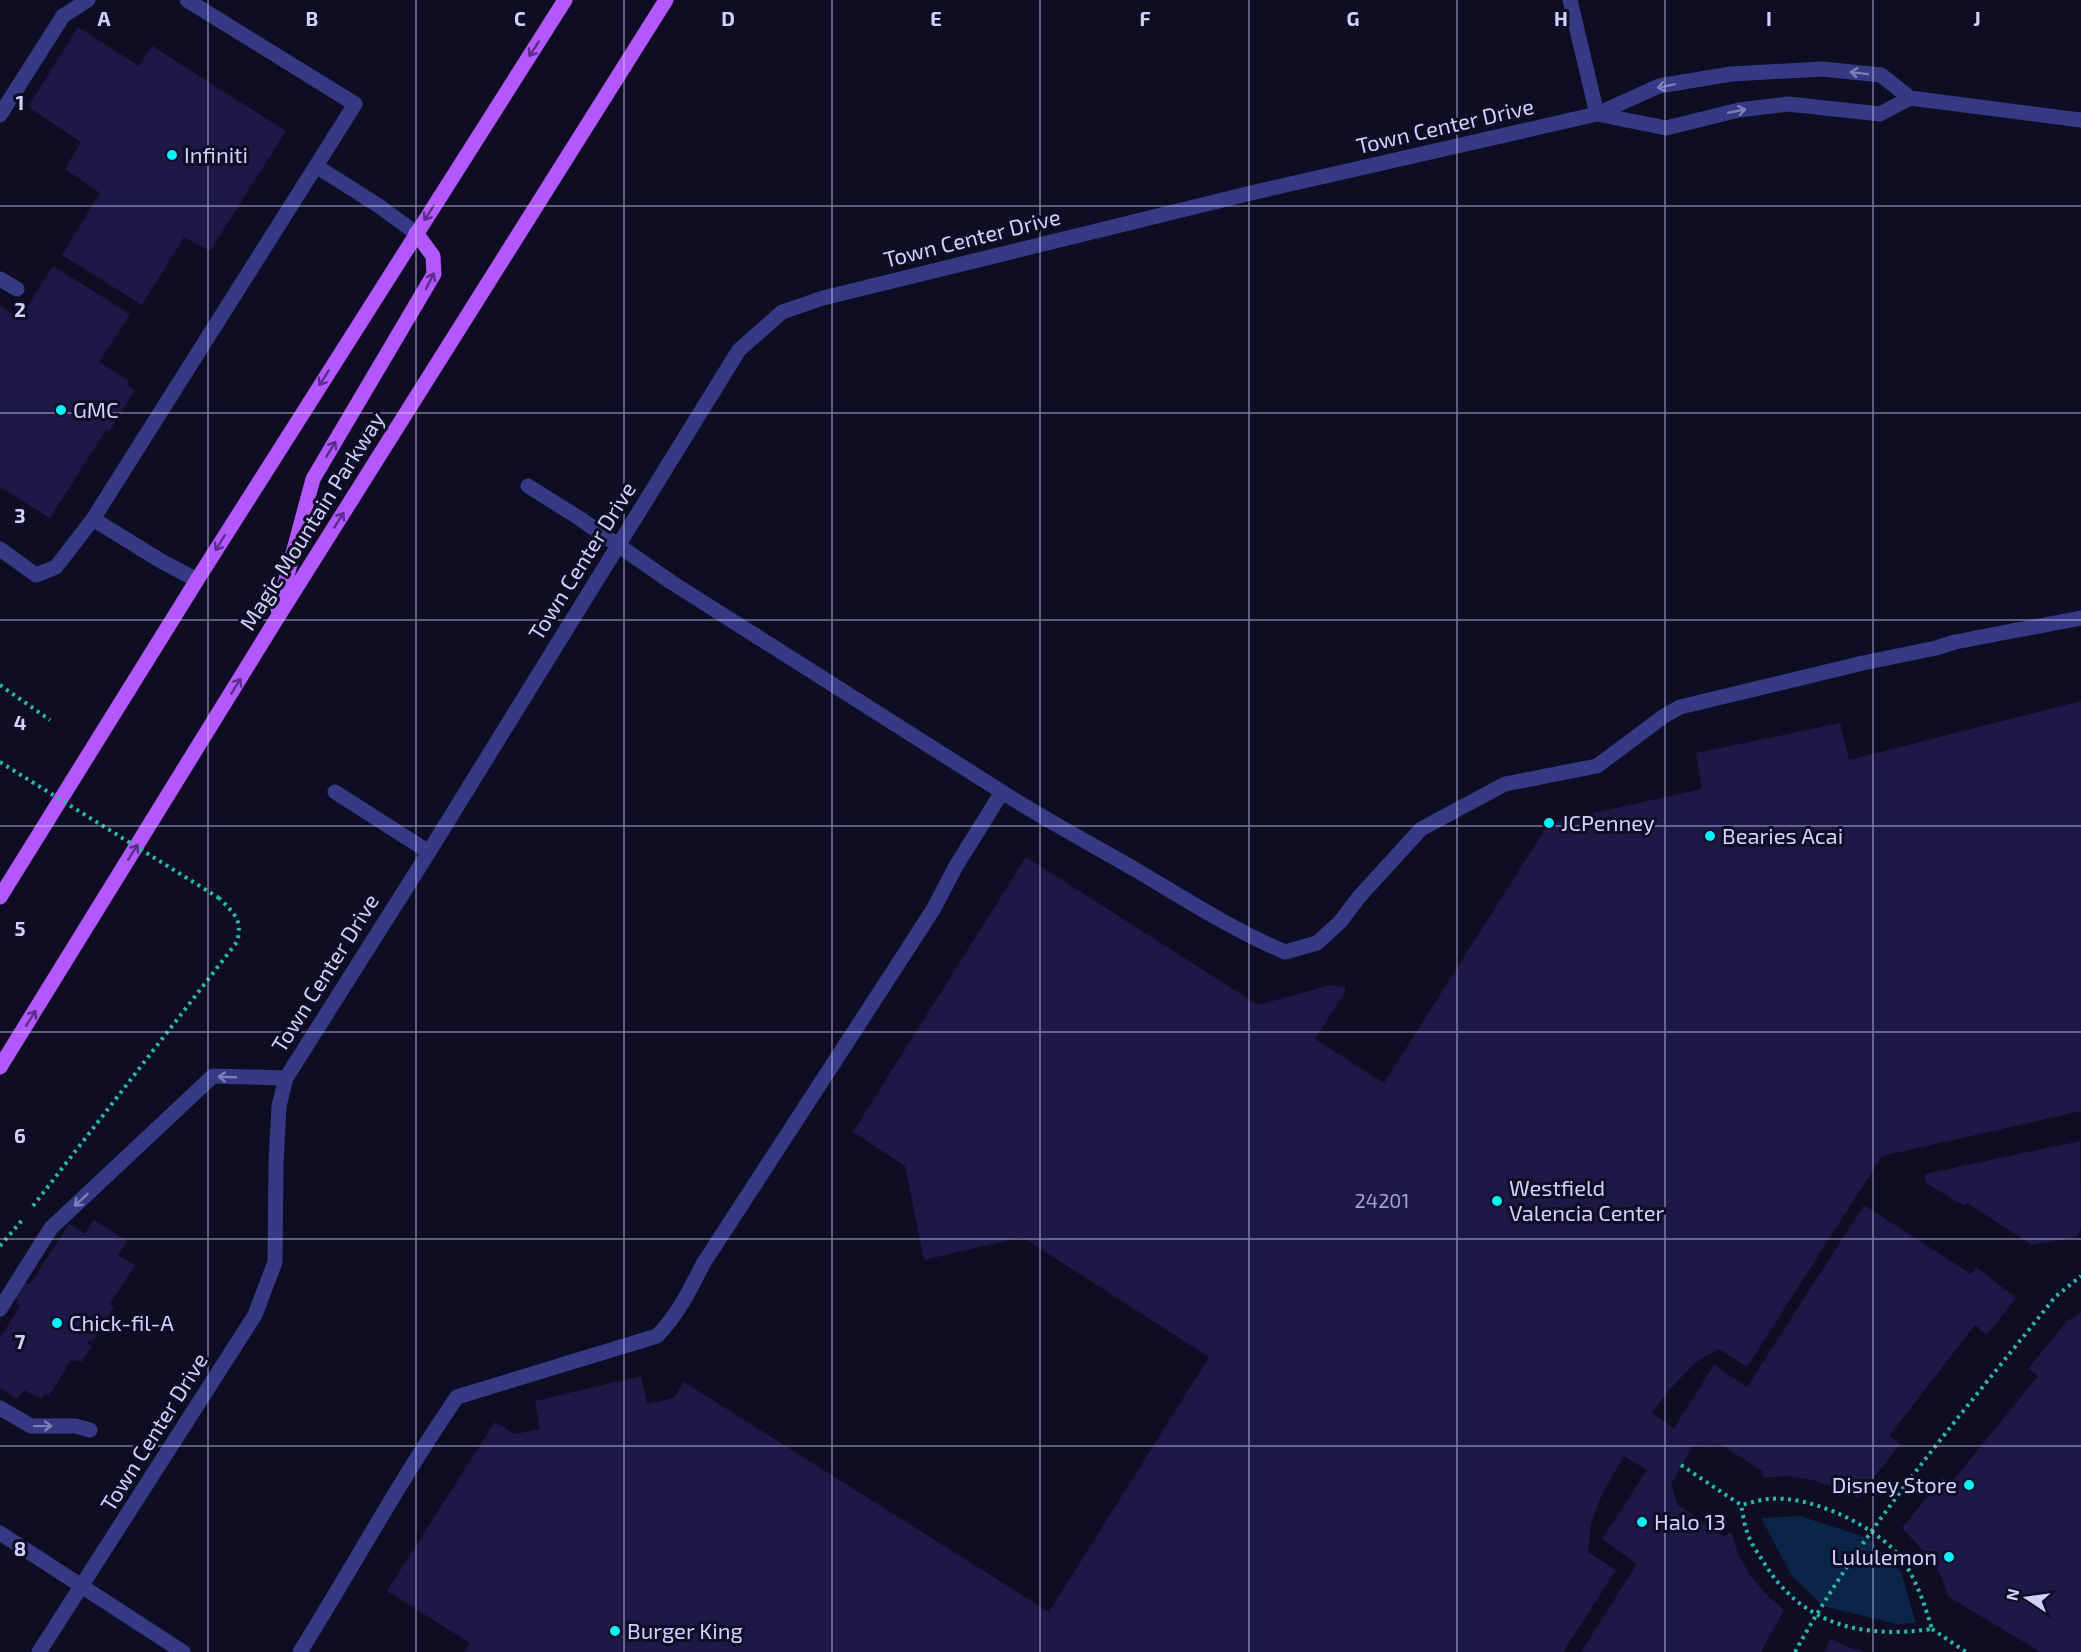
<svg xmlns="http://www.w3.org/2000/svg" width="2081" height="1652" viewBox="0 0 2081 1652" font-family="'Exo 2',sans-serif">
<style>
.water{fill:#0a2547}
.building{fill:#1e1846}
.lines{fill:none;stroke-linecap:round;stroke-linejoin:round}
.path{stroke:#29baa6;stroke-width:4;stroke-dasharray:3 4.5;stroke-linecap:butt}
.service{stroke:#363a85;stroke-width:15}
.minor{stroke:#363a85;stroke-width:15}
.primary{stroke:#b357ff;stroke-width:15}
.path-bridge{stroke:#29baa6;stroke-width:4;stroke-dasharray:3 4.5;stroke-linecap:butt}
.oneway{stroke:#592e87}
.oneway2{stroke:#7c7ebc}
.grid{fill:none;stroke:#d2d0ff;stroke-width:1.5;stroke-opacity:0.55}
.poi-dot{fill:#00f6fb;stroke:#0f0d24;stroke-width:2}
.labels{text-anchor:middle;stroke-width:6;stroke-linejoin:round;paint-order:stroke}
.number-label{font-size:20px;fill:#a5a2d1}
.street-label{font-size:22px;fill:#d2d0ff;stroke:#0f0d24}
.poi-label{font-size:22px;fill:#d2d0ff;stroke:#0f0d24;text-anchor:start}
.grid-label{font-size:20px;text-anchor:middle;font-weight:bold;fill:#d2d0ff;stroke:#0f0d24;stroke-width:6;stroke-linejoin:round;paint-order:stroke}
</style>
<rect width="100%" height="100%" fill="#0f0d24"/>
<!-- water -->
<path class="water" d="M1800,1516L1868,1538L1901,1572L1916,1623L1896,1624L1823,1606L1792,1576L1761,1518Z"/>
<!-- building -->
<g class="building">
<path d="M78,27L139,66L152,46L286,131L210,251L184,237L142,305L62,255L100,193L65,169L81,142L28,107Z"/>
<path d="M53,266L130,314L99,362L129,381L127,385L135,390L109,432L106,430L50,518L0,487V306L20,318Z"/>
<path d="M2081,701V1111L1882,1156L1747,1367L1719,1349L1696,1362L1668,1391L1652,1413L1674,1428L1714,1365L1747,1387L1864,1205L1971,1274L1976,1267L2016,1298L1987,1335L1975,1325L1889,1436L1900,1444L1858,1498L1835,1487L1812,1480L1786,1476L1763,1478L1762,1471L1720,1444L1693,1446L1671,1484L1678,1505L1724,1536L1731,1532L1738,1554L1750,1575L1766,1594L1784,1610L1761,1652H1581L1637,1564L1602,1539L1647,1470L1624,1456L1603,1492L1591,1523L1588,1552L1616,1570L1563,1652H464L470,1643L387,1591L495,1422L515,1434L540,1429L535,1401L641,1376L647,1404L674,1398L684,1382L1049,1612L1209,1357L1022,1237L924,1260L905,1166L853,1132L1026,857L1258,1005L1330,985L1345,987V992L1315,1039L1384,1083L1549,823L1702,789L1696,753L1840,723L1849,760Z"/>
<path d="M2080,1141L2081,1227L2077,1237L2032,1245L1967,1203L1964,1206L1925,1182V1174Z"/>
<path d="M94,1220L127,1241L118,1255L135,1265L110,1304L114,1307L92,1342L89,1340L87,1343L92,1346L81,1362L76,1359L74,1362L71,1360L49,1396L45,1393L41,1399L24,1390L17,1399L0,1388V1338L20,1306L16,1303L18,1300L12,1296L22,1281L28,1284L31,1283L69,1224L85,1234Z"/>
<path d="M2081,1313V1652H2040L1949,1597L1941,1576L1931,1559L1902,1528L1943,1477L1951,1483L2038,1376L2028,1369L2067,1321Z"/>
<path d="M1831,1639L1851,1648L1865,1652H1824Z"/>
</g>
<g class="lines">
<!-- path -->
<g class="path">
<path d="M0,685L50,720"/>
<path d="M33,1206L237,942C243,920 234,913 219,898"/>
<path d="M0,1246L23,1219"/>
<path d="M1681,1465L1741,1505C1743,1514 1744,1524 1747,1532C1750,1542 1757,1552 1763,1561C1801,1625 1862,1639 1932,1629C1924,1603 1914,1571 1894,1550C1866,1522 1809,1495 1768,1499C1759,1500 1750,1503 1741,1505"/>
<path d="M1932,1629L1966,1652"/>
<path d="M1795,1652C1866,1523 1964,1412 2055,1297L2081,1276"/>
</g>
<!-- service -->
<g class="service">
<path d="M187,0L355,104L316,166"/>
<path d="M1597,114L1666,128L1739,110L1788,104L1880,114L1910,98"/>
<path d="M0,115L63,16L88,0"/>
<path d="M0,279L17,289"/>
<path d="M528,486L579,518L671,582L1002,792"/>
<path d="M0,549L36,575L56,567L93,519"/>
<path d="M197,580L161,561L93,519L316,166L379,206L416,233"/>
<path d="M335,792L429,852"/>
<path d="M0,1309L51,1228L213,1076L286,1078"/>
<path d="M0,1408L31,1426H75L90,1430"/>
<path d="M39,1652L255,1315L275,1262L276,1163L279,1106L286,1078L422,863L739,350L782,312L823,298L1251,193L1597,114L1659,86L1731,74L1823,69L1881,75L1910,98L2081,120"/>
<path d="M300,1652C353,1567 400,1480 457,1397L657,1336C677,1316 690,1290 703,1264L909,947L934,908L956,866L1002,792C1046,820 1091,844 1136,870C1187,900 1231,929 1285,952L1317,943L1340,922L1359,897L1421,829L1505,784L1597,766L1664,716L1680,707L1863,663L1936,648L1955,642L2081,618"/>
</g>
<!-- minor -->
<g class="minor">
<path d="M1570,0L1597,114"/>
<path d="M0,1533L183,1652"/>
</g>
<!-- primary -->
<g class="primary">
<path d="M278,609L313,479L434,274L433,256L416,233"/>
<path d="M0,897L197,580L565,0"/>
<path d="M0,1067L274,623L666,0"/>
</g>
<!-- path-bridge -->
<path class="path-bridge" d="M0,762L219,898"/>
</g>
<!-- one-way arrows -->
<defs><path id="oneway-shaft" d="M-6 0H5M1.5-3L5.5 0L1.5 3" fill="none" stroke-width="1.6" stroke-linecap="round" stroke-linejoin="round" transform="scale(1.5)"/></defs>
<g class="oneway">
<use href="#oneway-shaft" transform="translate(534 49) rotate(123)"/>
<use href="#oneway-shaft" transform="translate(429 213) rotate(123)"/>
<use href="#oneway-shaft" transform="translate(430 281) rotate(-64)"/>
<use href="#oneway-shaft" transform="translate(324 378) rotate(122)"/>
<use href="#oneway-shaft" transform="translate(331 449) rotate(-59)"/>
<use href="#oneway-shaft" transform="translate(339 520) rotate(-58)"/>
<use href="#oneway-shaft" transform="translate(220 543) rotate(122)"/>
<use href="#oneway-shaft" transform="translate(236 686) rotate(-58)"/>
<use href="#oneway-shaft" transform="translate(133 852) rotate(-58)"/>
<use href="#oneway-shaft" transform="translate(31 1018) rotate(-58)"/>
</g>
<g class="oneway2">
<use href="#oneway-shaft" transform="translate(1859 73) rotate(-173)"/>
<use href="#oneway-shaft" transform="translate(1666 86) rotate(168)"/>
<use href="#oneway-shaft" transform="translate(1737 111) rotate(-11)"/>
<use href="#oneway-shaft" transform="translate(227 1077) rotate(-178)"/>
<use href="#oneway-shaft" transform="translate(81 1200) rotate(137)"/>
<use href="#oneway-shaft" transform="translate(43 1426) rotate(-1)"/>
</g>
<!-- grid -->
<path class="grid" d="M208,0V1652M416,0V1652M624,0V1652M832,0V1652M1040,0V1652M1249,0V1652M1457,0V1652M1665,0V1652M1873,0V1652M0,206H2081M0,413H2081M0,620H2081M0,826H2081M0,1032H2081M0,1239H2081M0,1446H2081"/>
<!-- markers -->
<g class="poi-dot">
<circle cx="172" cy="155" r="6"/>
<circle cx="61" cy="410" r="6"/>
<circle cx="1549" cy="823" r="6"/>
<circle cx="1710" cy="836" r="6"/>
<circle cx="1497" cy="1201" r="6"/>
<circle cx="57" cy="1323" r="6"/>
<circle cx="1969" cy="1485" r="6"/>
<circle cx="1642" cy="1522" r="6"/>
<circle cx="1949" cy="1557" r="6"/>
<circle cx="615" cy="1631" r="6"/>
</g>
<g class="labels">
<!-- number labels -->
<g class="number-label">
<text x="1382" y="1208">24201</text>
</g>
<!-- street labels -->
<g class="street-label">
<text transform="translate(1445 126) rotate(-13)" y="8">Town Center Drive</text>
<text transform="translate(972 238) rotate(-14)" y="8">Town Center Drive</text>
<text transform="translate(312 521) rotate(-58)" y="8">Magic Mountain Parkway</text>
<text transform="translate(582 561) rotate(-58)" y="8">Town Center Drive</text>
<text transform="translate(325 973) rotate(-58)" y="8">Town Center Drive</text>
<text transform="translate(154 1432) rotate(-58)" y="8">Town Center Drive</text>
</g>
<!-- poi labels -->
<g class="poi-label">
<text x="184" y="163">Infiniti</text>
<text x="73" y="418">GMC</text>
<text x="1561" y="831">JCPenney</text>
<text x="1722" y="844">Bearies Acai</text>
<text x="1509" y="1196">Westfield<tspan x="1509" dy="25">Valencia Center</tspan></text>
<text x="69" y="1331">Chick-fil-A</text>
<text x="1957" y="1493" text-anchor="end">Disney Store</text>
<text x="1654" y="1530">Halo 13</text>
<text x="1937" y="1565" text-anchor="end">Lululemon</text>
<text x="627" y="1639">Burger King</text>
</g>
</g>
<g class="grid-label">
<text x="104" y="26">A</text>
<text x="312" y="26">B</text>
<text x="520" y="26">C</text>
<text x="728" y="26">D</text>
<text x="936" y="26">E</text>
<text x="1145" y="26">F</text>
<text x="1353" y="26">G</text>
<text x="1561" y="26">H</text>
<text x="1769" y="26">I</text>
<text x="1977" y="26">J</text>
<text x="20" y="110">1</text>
<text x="20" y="317">2</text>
<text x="20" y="523">3</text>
<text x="20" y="730">4</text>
<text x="20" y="936">5</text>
<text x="20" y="1143">6</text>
<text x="20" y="1349">7</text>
<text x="20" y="1556">8</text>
</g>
<!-- north arrow -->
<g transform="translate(2027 1598) rotate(283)" stroke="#0f0d24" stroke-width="4.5" paint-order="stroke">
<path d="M0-4.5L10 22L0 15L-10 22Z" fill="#d2d0ff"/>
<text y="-9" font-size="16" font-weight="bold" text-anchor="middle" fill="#d2d0ff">N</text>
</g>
</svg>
